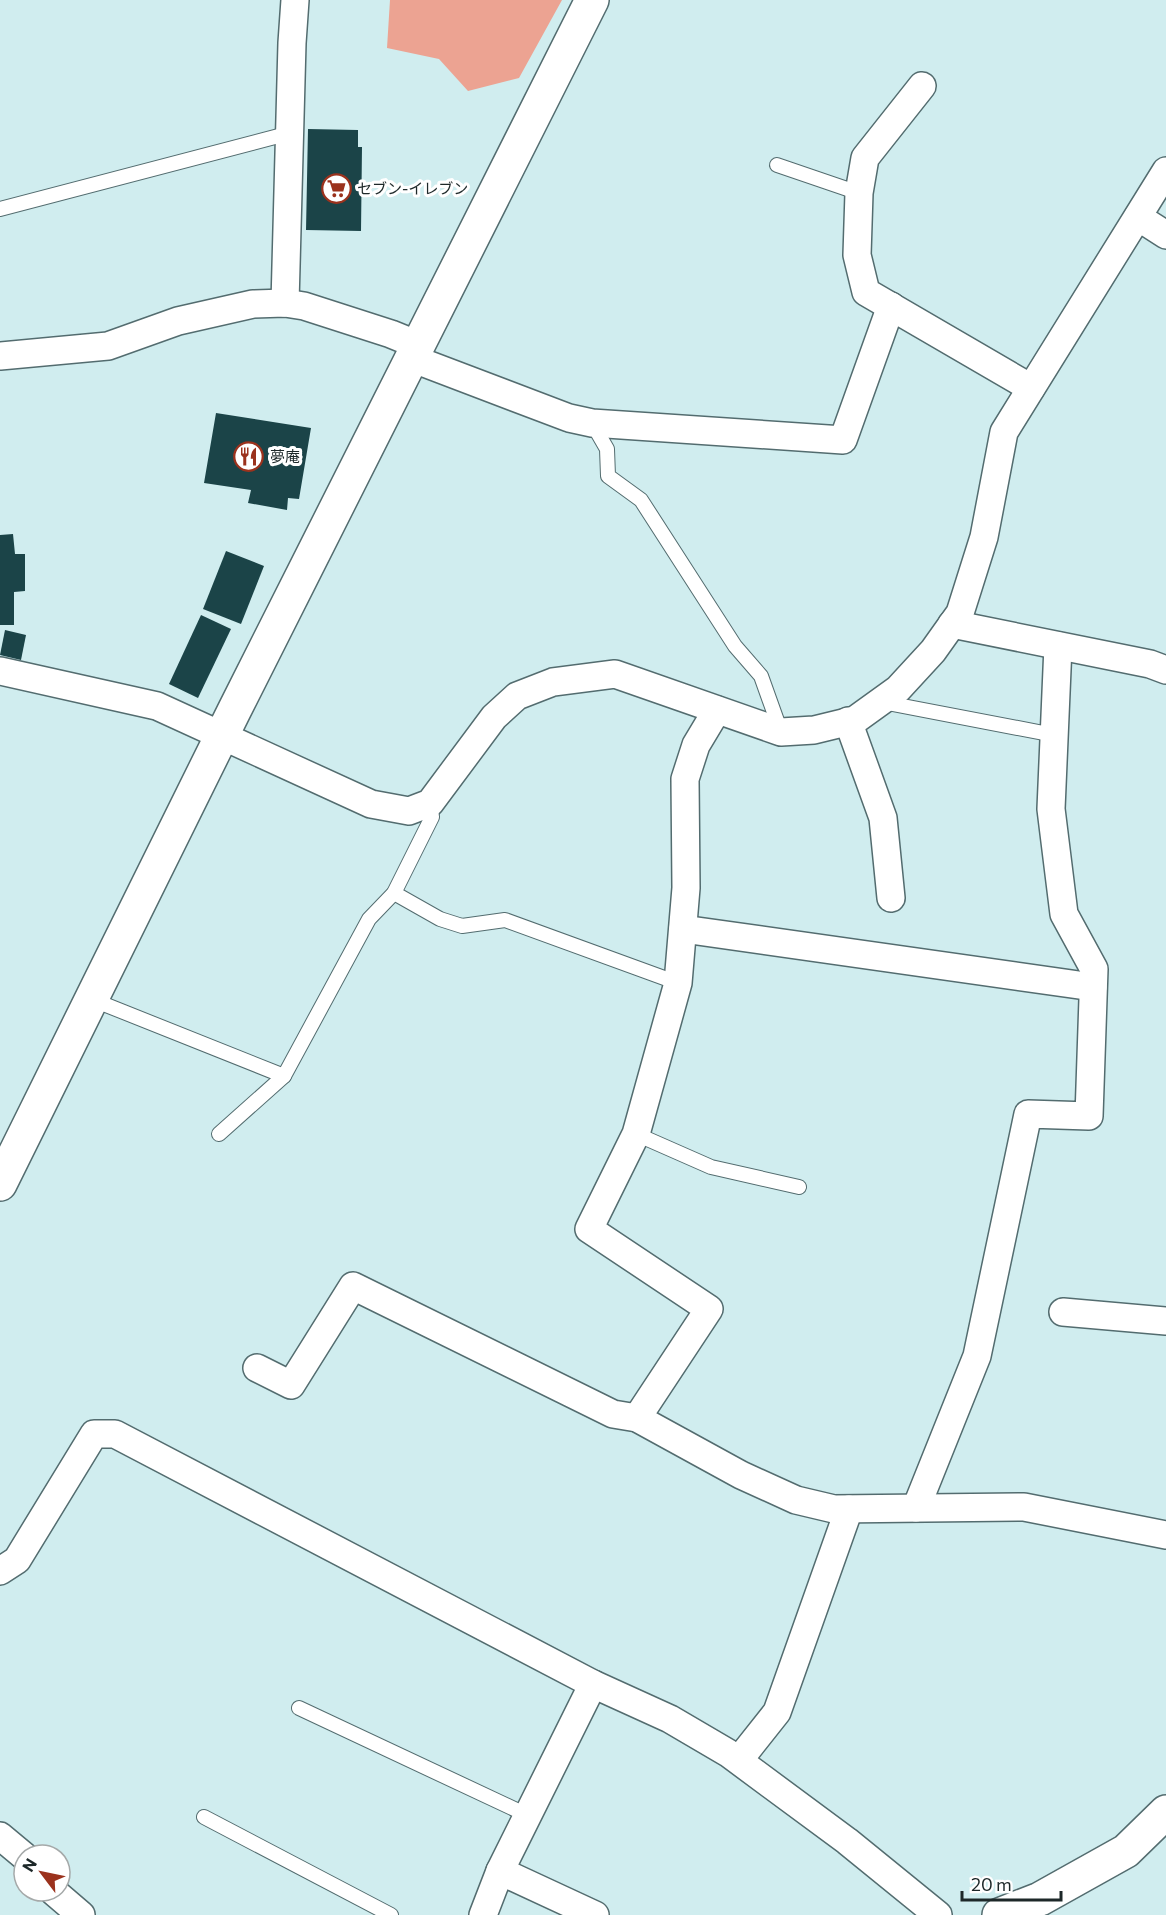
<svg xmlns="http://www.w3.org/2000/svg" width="1166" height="1915" viewBox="0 0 1166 1915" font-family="Commissioner,'Noto Sans JP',sans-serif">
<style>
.green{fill:#eca392}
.building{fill:#1b4448}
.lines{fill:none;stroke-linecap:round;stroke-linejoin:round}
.lane-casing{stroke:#536c6f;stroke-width:16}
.street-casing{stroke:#536c6f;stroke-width:30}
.secondary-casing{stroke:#536c6f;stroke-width:36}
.lane{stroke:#fff;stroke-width:14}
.street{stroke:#fff;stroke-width:27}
.secondary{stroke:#fff;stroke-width:33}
.labels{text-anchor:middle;stroke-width:6;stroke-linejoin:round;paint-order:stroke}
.poi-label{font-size:15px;fill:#1d2829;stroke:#fff;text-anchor:start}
</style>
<rect width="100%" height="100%" fill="#d0edef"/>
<!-- green -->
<path class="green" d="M390,0H562L519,78L468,91L439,59L387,48Z"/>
<!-- building -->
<g class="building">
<path d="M308,129L358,130V147H362L361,231L306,230Z"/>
<path d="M216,413L311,428L299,499L288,498L287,510L248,503L251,490L204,483Z"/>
<path d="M13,534L15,554H25V591L14,592V625H0V535Z"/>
<path d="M226,551L264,566L241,624L203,609Z"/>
<path d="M201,615L231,629L198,698L169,684Z"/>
<path d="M5,630L26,635L21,660L0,655Z"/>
</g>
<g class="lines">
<defs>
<g id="lane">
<path d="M777,165L859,193"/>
<path d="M0,209L290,133"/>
<path d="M592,423L607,449L608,476L641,500L735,646L761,676L781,732"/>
<path d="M882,702L1054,735"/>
<path d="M394,893L440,919L462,926L505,920L678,983"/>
<path d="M91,999L284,1076"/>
<path d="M219,1134L284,1076L369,919L394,893L432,817L430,803"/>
<path d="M636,1134L711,1167L799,1187"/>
<path d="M299,1708L527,1815"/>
<path d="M204,1817L391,1915"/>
</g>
<g id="street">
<path d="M922,86L865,158L859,193L857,255L866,292L1031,388"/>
<path d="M1138,217L1166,235"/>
<path d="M285,303L292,43L295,0"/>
<path d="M0,356L108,346L178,321L253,304L285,303L304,306L391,334L418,345"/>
<path d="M411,358L569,418L592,423L843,440L891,306"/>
<path d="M952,624L1150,664L1166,670"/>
<path d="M0,671L157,706L371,804L409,811L430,803L494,717L517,696L553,682L615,674L781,732L814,730L855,720L898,689L933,651L960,613L984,537L1004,432L1166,171"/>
<path d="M848,721L883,818L891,898"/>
<path d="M683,929L1093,987"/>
<path d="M1063,1312L1166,1321"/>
<path d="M257,1368L291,1385L353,1286L613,1414L637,1418L741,1475L796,1500L834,1509L1024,1507L1166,1535"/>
<path d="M637,1418L709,1309L589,1229L636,1134L678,983L686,888L685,779L696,745L717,710"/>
<path d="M916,1508L977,1356L1028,1114L1089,1116L1094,969L1064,914L1051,809L1058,646"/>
<path d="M0,1571L17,1560L94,1434H115L593,1684L670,1719L728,1753L847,1841L938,1915"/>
<path d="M739,1760L777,1712L849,1509"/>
<path d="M0,1836L24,1856"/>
<path d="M500,1871L595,1915"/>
<path d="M53,1891L81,1915"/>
<path d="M483,1915L500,1871L593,1684"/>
</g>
<g id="secondary">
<path d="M0,1184L234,711L592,0"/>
<path d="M999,1915L1040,1899L1126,1851L1166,1812"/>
</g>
</defs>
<!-- lane casing -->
<use href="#lane" class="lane-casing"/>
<!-- street casing -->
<use href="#street" class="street-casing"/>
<!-- secondary casing -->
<use href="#secondary" class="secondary-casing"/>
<!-- lane -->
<use href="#lane" class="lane"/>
<!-- street -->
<use href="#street" class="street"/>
<!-- secondary -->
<use href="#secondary" class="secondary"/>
</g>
<!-- icons -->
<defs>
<symbol id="supermarket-ring" viewBox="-11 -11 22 22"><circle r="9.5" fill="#fff" stroke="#9b321d" stroke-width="1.5"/><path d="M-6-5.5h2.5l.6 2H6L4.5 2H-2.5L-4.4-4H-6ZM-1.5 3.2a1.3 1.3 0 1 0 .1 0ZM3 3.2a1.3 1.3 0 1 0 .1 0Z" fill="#9b321d"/></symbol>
<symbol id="restaurant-ring" viewBox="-11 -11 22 22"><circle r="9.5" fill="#fff" stroke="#9b321d" stroke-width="1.5"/><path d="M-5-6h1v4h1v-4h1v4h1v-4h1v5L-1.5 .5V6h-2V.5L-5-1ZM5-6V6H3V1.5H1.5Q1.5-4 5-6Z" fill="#9b321d"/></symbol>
</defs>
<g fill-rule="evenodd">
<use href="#supermarket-ring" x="320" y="172" width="33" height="33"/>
<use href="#restaurant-ring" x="232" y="440" width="33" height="33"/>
</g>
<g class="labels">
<!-- poi labels -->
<g class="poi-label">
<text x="357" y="194">セブン-イレブン</text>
<text x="270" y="462">夢庵</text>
</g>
</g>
<!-- north arrow -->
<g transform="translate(42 1873) rotate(302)"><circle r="28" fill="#ffffff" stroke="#a5a9a9" stroke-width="1.5"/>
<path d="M0-4.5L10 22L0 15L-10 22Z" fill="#9b321d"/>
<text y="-9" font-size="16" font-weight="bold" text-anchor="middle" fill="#1d2829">N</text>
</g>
<!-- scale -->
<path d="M962 1891v9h99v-9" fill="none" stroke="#1d2829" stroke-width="3"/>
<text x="971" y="1891" font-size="18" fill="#1d2829" stroke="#ffffff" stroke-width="4.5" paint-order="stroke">20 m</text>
</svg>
